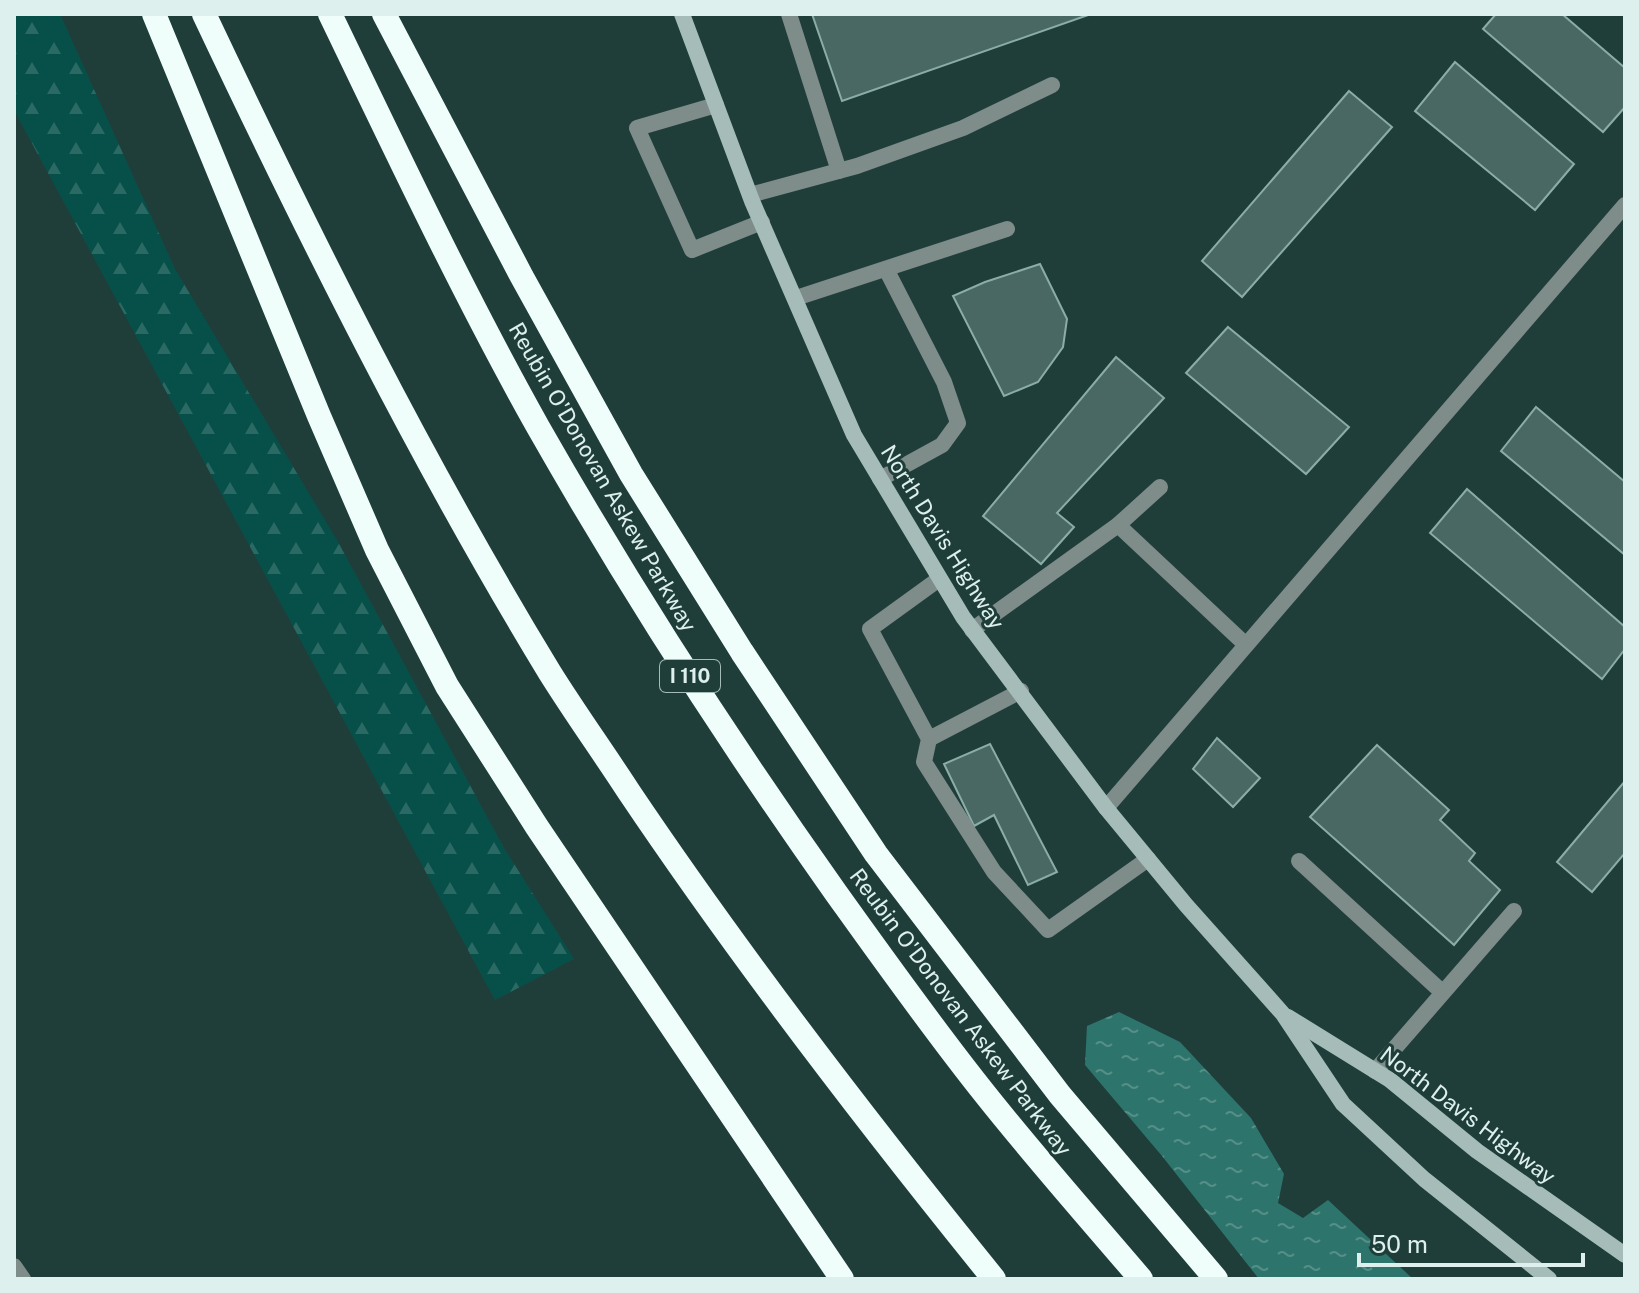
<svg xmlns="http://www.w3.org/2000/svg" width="1639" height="1293" viewBox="0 0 1639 1293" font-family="'Public Sans',sans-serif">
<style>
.forest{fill:url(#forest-firs)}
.water{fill:url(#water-ripples)}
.building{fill:#496864;stroke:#8bada8;stroke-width:2}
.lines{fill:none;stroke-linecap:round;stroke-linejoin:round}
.lane{stroke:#7e8c8a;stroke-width:16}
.street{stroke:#7e8c8a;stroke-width:16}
.secondary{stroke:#a5bcb9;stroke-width:16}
.highway{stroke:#effdfb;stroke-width:24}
.labels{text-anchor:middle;stroke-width:6;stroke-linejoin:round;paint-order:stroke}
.shield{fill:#1f3e3a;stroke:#a5bbb7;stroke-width:2}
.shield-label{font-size:20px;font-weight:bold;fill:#def0ed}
.street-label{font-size:22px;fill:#def0ed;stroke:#1f3e3a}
</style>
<defs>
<pattern id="forest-firs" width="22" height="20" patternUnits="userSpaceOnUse" patternTransform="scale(2)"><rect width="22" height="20" fill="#075049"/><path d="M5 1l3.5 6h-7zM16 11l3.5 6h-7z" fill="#2b6a64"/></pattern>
<pattern id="water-ripples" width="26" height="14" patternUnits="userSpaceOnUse" patternTransform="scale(2)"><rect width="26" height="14" fill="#2d746c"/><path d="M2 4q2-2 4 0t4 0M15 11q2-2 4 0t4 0" fill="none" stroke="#558f88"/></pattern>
</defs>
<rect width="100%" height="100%" fill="#1f3e3a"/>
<!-- forest -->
<path class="forest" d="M14,14H60L175,269L338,542L504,848L574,959L495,1000L14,110Z"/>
<!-- water -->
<path class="water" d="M1119,1012L1180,1042L1251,1118L1284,1174L1278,1203L1303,1218L1328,1200L1413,1279H1259L1162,1156L1085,1065L1087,1026Z"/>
<!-- building -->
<g class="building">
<path d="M812,14H1091L842,101Z"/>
<path d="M1496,14H1562L1625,68V107L1603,132L1483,29Z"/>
<path d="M1455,62L1574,164L1535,210L1415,111Z"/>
<path d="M1349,91L1392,127L1242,297L1202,261Z"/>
<path d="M1040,264L1067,319L1063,347L1038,382L1004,396L953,296L985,282Z"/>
<path d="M1228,327L1349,427L1306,474L1186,373Z"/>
<path d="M1116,357L1164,398L1057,513L1074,527L1041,564L983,516Z"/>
<path d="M1536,407L1625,482V555L1501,451Z"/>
<path d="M1467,489L1625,627V649L1602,679L1430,533Z"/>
<path d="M1217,738L1260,778L1233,807L1193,769Z"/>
<path d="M990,744L1057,872L1028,885L994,815L974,826L944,764Z"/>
<path d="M1377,745L1449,810L1440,820L1475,853L1469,861L1500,890L1454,945L1310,817Z"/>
<path d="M1625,781V853L1592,892L1557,862Z"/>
</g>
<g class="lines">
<!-- lane -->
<g class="lane">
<path d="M789,14L839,171"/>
<path d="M716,105L637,128L692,250L762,222"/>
<path d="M750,195L857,166L963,128L1052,85"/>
<path d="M796,298L1007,229"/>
<path d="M880,479L942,445L958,423L944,382L886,269"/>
<path d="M1118,525L1246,645"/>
<path d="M939,579L870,629L929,739L924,762L994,872L1048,930L1148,859"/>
<path d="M972,630L1118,525L1160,487"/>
<path d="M929,739L1021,691"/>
<path d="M1299,861L1442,992"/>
<path d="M1375,1071L1514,911"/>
<path d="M14,1266L23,1279"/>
</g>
<!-- street -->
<path class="street" d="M1106,808L1625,205"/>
<!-- secondary -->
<g class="secondary">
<path d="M682,14L752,201L854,435L963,617L1106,808L1186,905L1283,1014L1343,1104L1424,1179L1549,1279"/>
<path d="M1288,1017L1390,1080L1477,1151L1625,1255"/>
</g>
<!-- highway -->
<g class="highway">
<path d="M154,14L319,416L377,550L447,686L537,827L842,1279"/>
<path d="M204,14C310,238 421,461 550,673C575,713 603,752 629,792C742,960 866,1121 994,1279"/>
<path d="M330,14C397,153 463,293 538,427C629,587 729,742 836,893C884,960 933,1029 985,1094C1035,1157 1089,1218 1141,1279"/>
<path d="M384,14L522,277L631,474L742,652L876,854L1060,1095L1216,1279"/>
</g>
</g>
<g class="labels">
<!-- shield labels -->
<rect class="shield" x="660" y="660" width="60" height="32" rx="6"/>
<g class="shield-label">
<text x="690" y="683">I 110</text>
</g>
<!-- street labels -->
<g class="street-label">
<text transform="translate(603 477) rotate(60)" y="8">Reubin O'Donovan Askew Parkway</text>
<text transform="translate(943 537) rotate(58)" y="8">North Davis Highway</text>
<text transform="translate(961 1012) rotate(53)" y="8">Reubin O'Donovan Askew Parkway</text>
<text transform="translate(1468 1115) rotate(37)" y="8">North Davis Highway</text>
</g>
</g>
<!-- border -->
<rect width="1639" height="1293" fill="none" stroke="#def0ed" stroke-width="32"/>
<!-- scale -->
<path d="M1359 1253v12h224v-12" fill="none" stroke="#def0ed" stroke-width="4"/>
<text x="1371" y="1253" font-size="24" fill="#def0ed" stroke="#1f3e3a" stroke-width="6" paint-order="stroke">50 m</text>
</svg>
